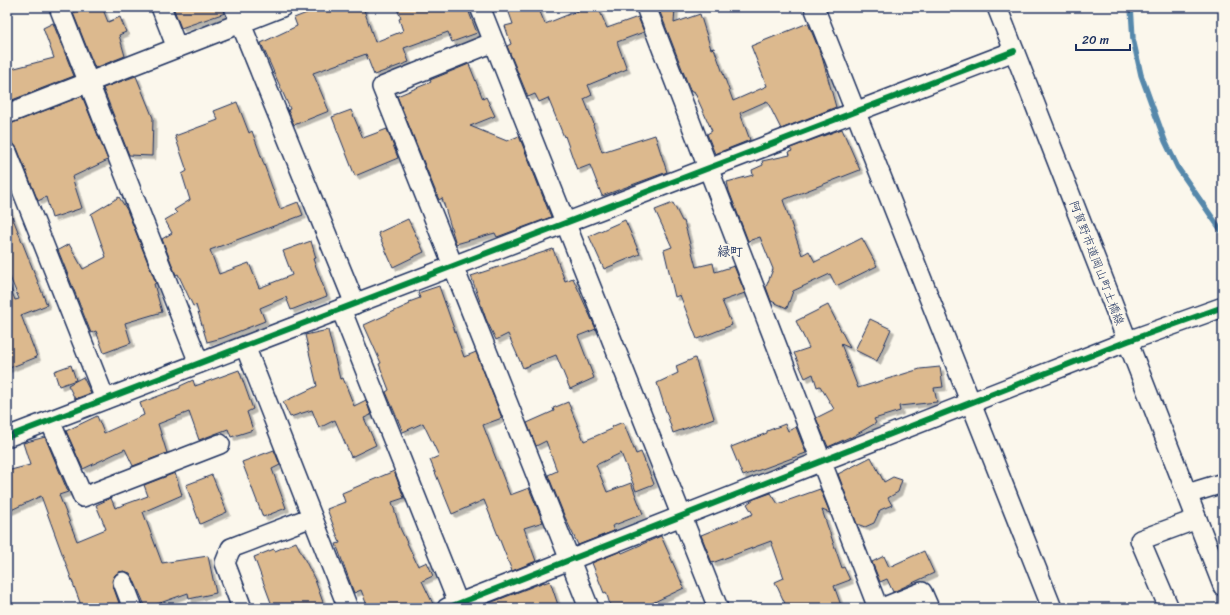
<svg xmlns="http://www.w3.org/2000/svg" width="1230" height="615" viewBox="0 0 1230 615" font-family="Sriracha,'Klee One',sans-serif">
<style>
.lines{fill:none;stroke-linecap:round;stroke-linejoin:round}
.stream{stroke:#5688ab;stroke-width:5.5}
.building{fill:#dcb98e;stroke:#1b2f5e;filter:url(#shadow)}
.minor-casing{stroke:#1b2f5e;stroke-width:22}
.minor{stroke:#fbf7ec;stroke-width:19}
.cycleway-casing{stroke:#fbf7ec;stroke-width:8}
.cycleway{stroke:#00873e;stroke-width:6}
.labels{text-anchor:middle;stroke-width:4;stroke-linejoin:round;paint-order:stroke}
.street-label{font-size:12px;fill:#1b2f5e;stroke:#fbf7ec}
.neighbourhood-label{font-size:13px;font-weight:bold;fill:#1b2f5e;stroke:#fbf7ec}
</style>
<defs>
<filter id="shadow"><feDropShadow dx="3.5" dy="3.5" stdDeviation="0" flood-color="#0004"/></filter>
</defs>
<rect width="100%" height="100%" fill="#fbf7ec"/>
<filter id="ink" filterUnits="userSpaceOnUse"><feTurbulence type="fractalNoise" baseFrequency=".025" numOctaves="2"/><feDisplacementMap in="SourceGraphic" scale="8" xChannelSelector="R" yChannelSelector="G"/><feConvolveMatrix kernelMatrix="1 2 1 2 8 2 1 2 1" color-interpolation-filters="sRGB"/></filter>
<g filter="url(#ink)">
<g class="lines">
<!-- stream -->
<path class="stream" d="M1131,7L1133,39L1141,75L1165,141L1178,168L1223,233"/>
</g>
<!-- building -->
<g class="building">
<path d="M90,7H102L108,22L120,17L126,32L119,35L125,56L95,68L73,13Z"/>
<path d="M173,7H223L225,13L181,28Z"/>
<path d="M322,7H363L375,42L403,31L399,19L401,18L396,7H467L477,33L452,42L448,32L404,48L409,62L374,75L366,54L313,73L329,111L294,125L288,110L290,109L261,43L297,26L294,18Z"/>
<path d="M507,7H538L545,24L587,7H598L607,28L638,17L644,32L617,42L627,69L588,85L592,95L584,99L594,124L593,125L602,152L655,135L667,172L602,196L590,165L577,170L565,136L564,137L548,98L539,102L535,94L528,97L507,46L511,44L505,26L513,24Z"/>
<path d="M658,7H675L674,23L700,14L711,49L714,48L733,101L767,86L751,46L808,23L822,57L836,107L781,129L767,101L740,113L750,140L715,154L707,134L712,131L694,91L691,92Z"/>
<path d="M53,23L74,76L7,102V70L54,58L43,28Z"/>
<path d="M469,64L483,99L486,97L495,116L470,126L507,141L519,136L551,217L497,237L495,233L456,244L442,198L439,200L397,96L431,82L430,80Z"/>
<path d="M136,76L153,118L152,156L129,155L103,88Z"/>
<path d="M82,96L108,160L72,177L82,208L52,218L46,197L38,201L17,148L13,143L7,141V125Z"/>
<path d="M237,102L249,133L252,131L280,209L298,202L303,215L210,250L219,274L249,263L259,288L292,275L283,251L311,241L316,258L313,259L327,296L291,310L286,297L260,308L265,321L222,338L207,342L196,305L193,306L178,274L176,275L162,239L172,233L165,220L177,213L174,210L190,200L182,174L187,171L175,136L218,120L214,111Z"/>
<path d="M351,110L363,138L387,129L398,158L355,176L332,117Z"/>
<path d="M842,129L860,170L783,200L802,255L809,251L815,262L862,238L877,266L836,286L830,274L793,291L787,308L771,301L766,287L773,269L760,237L748,241L729,191L727,182L753,175L752,170L763,165L762,161L790,155L789,152L792,151L790,148Z"/>
<path d="M119,197L127,210L156,283L154,284L162,312L125,323L131,343L104,353L96,331L91,333L58,250L69,244L83,269L106,257L91,214Z"/>
<path d="M673,203L682,221H684L696,267L713,263L715,272L734,266L745,293L722,301L732,325L697,339L680,295L675,297L664,250L672,247L655,210Z"/>
<path d="M8,206L47,305L21,315L37,357L7,369V282H8L15,300L19,299L7,270Z"/>
<path d="M408,219L424,252L393,267L378,233Z"/>
<path d="M625,220L640,254L604,269L589,236Z"/>
<path d="M553,249L565,281L573,278L596,329L578,336L594,378L570,389L556,355L523,368L508,334L496,340L486,319L471,276Z"/>
<path d="M439,286L464,357L476,352L502,418L483,425L510,495L529,488L543,522L524,528L536,561L512,571L484,500L452,514L430,460L439,456L423,423L403,432L386,392L389,390L379,364L381,363L364,325L410,304L409,302L420,298L418,293Z"/>
<path d="M828,305L850,348L841,344L858,388L920,369L940,367L943,387L934,388L937,402L899,406L900,411L874,419L876,423L850,438V437L828,447L816,418L834,409L820,386L817,387L813,374L805,378L794,353L809,348L796,321Z"/>
<path d="M870,319L891,329L877,361L855,350Z"/>
<path d="M328,330L340,379L343,378L354,406L366,400L371,415L364,418L376,445L351,457L335,420L319,428L312,410L290,417L283,402L317,386L305,335Z"/>
<path d="M695,358L714,418L673,433L657,383L678,373L676,366Z"/>
<path d="M71,365L76,380L59,386L54,371Z"/>
<path d="M239,370L253,409L247,412L253,430L231,437L228,429L199,440L189,412L158,424L167,453L133,466L125,449L83,469L66,431L97,416L104,433L144,415L140,403L180,388V386L193,380L195,386Z"/>
<path d="M83,377L91,393L75,399L68,385Z"/>
<path d="M568,402L584,441L612,429L611,427L623,422L636,454L641,452L654,484L636,491L621,453L596,465L607,492L631,483L643,514L612,526L614,531L578,545L564,515L548,475L557,471L546,441L536,446L527,423L554,411L553,408Z"/>
<path d="M785,424L788,431L796,427L806,453L743,476L731,447L767,433V431Z"/>
<path d="M45,437L68,492L59,495L77,541L106,529L96,505L111,498L115,508L148,496L144,485L175,473L182,495L143,512L162,563L208,556L216,593L189,599L188,593L146,608L133,578L130,573L124,571L119,572L115,575L112,581L113,586L120,606L115,608H82L41,496L7,512V471L30,465L23,443Z"/>
<path d="M274,450L280,465L272,469L286,508L263,517L242,462Z"/>
<path d="M871,457L884,482L893,477L902,480L898,492L888,498L892,505L880,510L874,523L865,527L857,524L838,474Z"/>
<path d="M394,471L404,498L392,502L400,528L418,566L427,562L433,576L422,581L435,608H368L361,590L354,593L336,544L340,543L327,509L345,502L342,493Z"/>
<path d="M212,475L227,512L200,524L186,485Z"/>
<path d="M820,489L830,513L822,510L842,568L844,567L850,580L834,586L842,608H787L775,582L784,578L771,541L712,563L701,535L753,514L747,504L754,499L771,493L778,504Z"/>
<path d="M661,536L684,588L650,604L651,608H611L606,592L604,593L592,563L621,551L622,553Z"/>
<path d="M296,542L315,580L325,608H273L254,557L274,549L275,551Z"/>
<path d="M924,551L934,573L893,592L887,579L880,582L872,562L884,556L889,567Z"/>
<path d="M550,581L559,608H477L544,582V583Z"/>
</g>
<g class="lines">
<defs>
<g id="minor">
<path d="M59,7L199,363"/>
<path d="M161,7L177,48"/>
<path d="M234,7L355,304"/>
<path d="M480,7L718,608"/>
<path d="M646,7L878,608"/>
<path d="M814,7L1052,608"/>
<path d="M997,7L1223,586"/>
<path d="M494,42L382,87L589,608"/>
<path d="M7,114L282,7"/>
<path d="M7,152L105,399"/>
<path d="M341,309L460,608"/>
<path d="M245,346L348,608"/>
<path d="M50,421L83,497L220,444"/>
<path d="M7,437L1014,51"/>
<path d="M1187,494L1223,483"/>
<path d="M123,582L133,608"/>
<path d="M242,608L225,563L231,548L312,517"/>
<path d="M447,608L1128,341L1223,307"/>
<path d="M882,608L922,592L929,608"/>
<path d="M1169,608L1140,540L1197,519"/>
</g>
</defs>
<!-- minor casing -->
<use href="#minor" class="minor-casing"/>
<!-- minor -->
<use href="#minor" class="minor"/>
<defs>
<g id="cycleway">
<path d="M7,437L1014,51"/>
<path d="M447,608L1128,341L1223,307"/>
</g>
</defs>
<!-- cycleway casing -->
<use href="#cycleway" class="cycleway-casing"/>
<!-- cycleway -->
<use href="#cycleway" class="cycleway"/>
</g>
</g>
<g class="labels">
<!-- street labels -->
<g class="street-label">
<text transform="translate(1097 263) rotate(69)" y="4">阿賀野市道岡山町土橋線</text>
</g>
<!-- neighbourhood labels -->
<g class="neighbourhood-label">
<text x="730" y="256">緑町</text>
</g>
</g>
<!-- margin -->
<rect width="1230" height="615" fill="none" stroke="#fbf7ec" stroke-width="24"/>
<rect x="12" y="12" width="1206" height="591" fill="none" stroke="#1b2f5e" stroke-width="1.5" filter="url(#ink)"/>
<!-- scale -->
<path d="M1076 44v6h54v-6" fill="none" stroke="#1b2f5e" stroke-width="2"/>
<text x="1082" y="44" font-size="12" fill="#1b2f5e" stroke="#fbf7ec" stroke-width="3" paint-order="stroke">20 m</text>
</svg>
